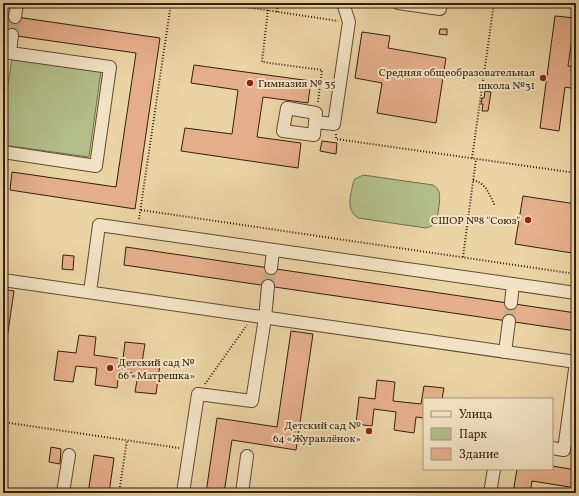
<svg xmlns="http://www.w3.org/2000/svg" width="579" height="496" viewBox="0 0 579 496" font-family="Vollkorn,serif">
<style>
.green{fill:#b2be8a;stroke:#726e4c}
.building{fill:#e6af8b;stroke:#331f0e}
.lines{fill:none;stroke-linecap:round;stroke-linejoin:round}
.minor-tunnel{stroke:#c6b086;stroke-width:12;stroke-dasharray:12 6;stroke-linecap:butt}
.minor-casing{stroke:#614c34;stroke-width:14}
.path{stroke:#331f0e;stroke-width:2;stroke-dasharray:1 2;stroke-linecap:butt}
.minor{stroke:#f2e3c4;stroke-width:12}
.poi-dot{fill:#8f2418;stroke:#f2e3c4;stroke-width:1.5}
.labels{text-anchor:middle;stroke-width:4;stroke-linejoin:round;paint-order:stroke}
.poi-label{font-size:11px;fill:#331f0e;stroke:#f2e3c4;text-anchor:end}
</style>
<rect width="100%" height="100%" fill="#ebd4a4"/>
<filter id="stains"><feTurbulence type="fractalNoise" baseFrequency=".005" numOctaves="4"/><feColorMatrix values="0 0 0 0 .2 0 0 0 0 .09 0 0 0 0 .02 0 0 0 .5 -.17"/></filter>
<radialGradient id="worn" r=".72"><stop offset=".6" stop-color="#630" stop-opacity="0"/><stop offset="1" stop-color="#630" stop-opacity=".3"/></radialGradient>
<!-- green -->
<g class="green">
<path d="M12,58L101,71L89,157L3,145V117Z"/>
<path d="M363,175L433,185C436,187 438,188 439,192C441,197 438,216 436,221C435,225 430,227 426,228L358,218C345,209 351,196 353,183L355,179Z"/>
</g>
<!-- building -->
<g class="building">
<path d="M3,15L160,38L135,209L10,190L12,172L116,187L136,53L3,34Z"/>
<path d="M555,16L575,18L568,66L576,67V89L565,87L559,131L540,128Z"/>
<path d="M440,29H447V35L439,34Z"/>
<path d="M362,32L390,36L388,48L446,58L436,123L377,113L382,83L355,78Z"/>
<path d="M194,65L311,81L308,103L263,97L257,137L301,143L298,168L181,151L185,128L232,134L238,90L191,83Z"/>
<path d="M485,91L491,92L488,111H482L483,104H481L482,98H484Z"/>
<path d="M322,141L337,143L336,154L320,151Z"/>
<path d="M523,196L576,204V228L572,253L515,244Z"/>
<path d="M126,247L576,313V331L124,265Z"/>
<path d="M63,255L74,256L73,270L62,269Z"/>
<path d="M3,289L14,291L3,366Z"/>
<path d="M291,331L313,334L296,450L232,440L224,493H206L217,418L277,427Z"/>
<path d="M79,335L96,337L94,355L123,359L125,342L145,344L142,362L160,364L156,394L135,392L138,374L119,371L117,388L95,385L97,368L76,366L73,382L54,380L58,351L76,353Z"/>
<path d="M377,380L395,382L393,401L421,404L424,386L444,388L442,399H424V418L416,417L414,433L394,430L396,412L374,409L372,426L356,424L359,397L375,399Z"/>
<path d="M51,447L61,449L60,464L49,462Z"/>
<path d="M94,455L114,458L109,493H88Z"/>
<path d="M552,466L576,470V488L532,481L530,493H513L517,469H552Z"/>
</g>
<g class="lines">
<!-- minor-tunnel -->
<g class="minor-tunnel">
<path d="M12,35L15,17"/>
<path d="M268,286L271,268"/>
<path d="M509,321L511,303"/>
</g>
<defs>
<g id="minor">
<path d="M398,3L440,9L441,3"/>
<path d="M15,17L17,3"/>
<path d="M3,52L110,67L96,166L3,152"/>
<path d="M10,52L12,35"/>
<path d="M315,122L316,113L287,108L283,131L314,135L315,122L334,124L349,22L343,3"/>
<path d="M271,268L273,250"/>
<path d="M3,280L576,362"/>
<path d="M90,292L99,225L576,293"/>
<path d="M511,303L513,284"/>
<path d="M505,352L509,321"/>
<path d="M552,448L564,450L576,362"/>
<path d="M63,493L69,455"/>
<path d="M183,493L198,394L252,401L265,318L268,286"/>
<path d="M242,493L247,456"/>
<path d="M490,493L494,469"/>
</g>
</defs>
<!-- minor casing -->
<use href="#minor" class="minor-casing"/>
<!-- path -->
<g class="path">
<path d="M219,3L338,21"/>
<path d="M268,10L262,62L322,70L318,102"/>
<path d="M277,12L278,3"/>
<path d="M336,134V139L576,173"/>
<path d="M472,158L494,3"/>
<path d="M473,180C487,184 489,194 495,206"/>
<path d="M141,210L576,274"/>
<path d="M139,219L171,3"/>
<path d="M463,257L476,159"/>
<path d="M205,384L247,325"/>
<path d="M3,422L179,448"/>
<path d="M119,493L127,440"/>
</g>
<!-- minor -->
<use href="#minor" class="minor"/>
</g>
<!-- markers -->
<g class="poi-dot">
<circle cx="543" cy="78" r="4"/>
<circle cx="250" cy="83" r="4"/>
<circle cx="528" cy="220" r="4"/>
<circle cx="110" cy="368" r="4"/>
<circle cx="369" cy="431" r="4"/>
</g>
<g class="labels">
<!-- poi labels -->
<g class="poi-label">
<text x="535" y="76">Средняя общеобразовательная<tspan x="535" dy="13">школа №31</tspan></text>
<text x="258" y="87" text-anchor="start">Гимназия № 35</text>
<text x="520" y="224">СШОР №8 "Союз"</text>
<text x="118" y="366" text-anchor="start">Детский сад №<tspan x="118" dy="13">66 «Матрешка»</tspan></text>
<text x="361" y="429">Детский сад №<tspan x="361" dy="13">64 «Журавлёнок»</tspan></text>
</g>
</g>
<!-- margin -->
<rect width="579" height="496" fill="none" stroke="#ebd4a4" stroke-width="16"/>
<rect x="4" y="4" width="571" height="488" fill="none" stroke="#331f0e" stroke-width="2"/>
<rect x="8" y="8" width="563" height="480" fill="none" stroke="#331f0e"/>
<!-- legend -->
<rect x="423" y="398" width="130" height="72" fill="#f2e3c4" stroke="#a6957b"/>
<rect x="431" y="411" width="20" height="6" fill="#f2e3c4" stroke="#a6957b"/>
<text x="459" y="418" font-size="12" fill="#331f0e">Улица</text>
<rect x="431" y="428" width="20" height="12" fill="#b2be8a" stroke="#a6957b"/>
<text x="459" y="438" font-size="12" fill="#331f0e">Парк</text>
<rect x="431" y="448" width="20" height="12" fill="#e6af8b" stroke="#a6957b"/>
<text x="459" y="458" font-size="12" fill="#331f0e">Здание</text>
<rect width="100%" height="100%" filter="url(#stains)"/>
<rect width="100%" height="100%" fill="url(#worn)"/>
</svg>
